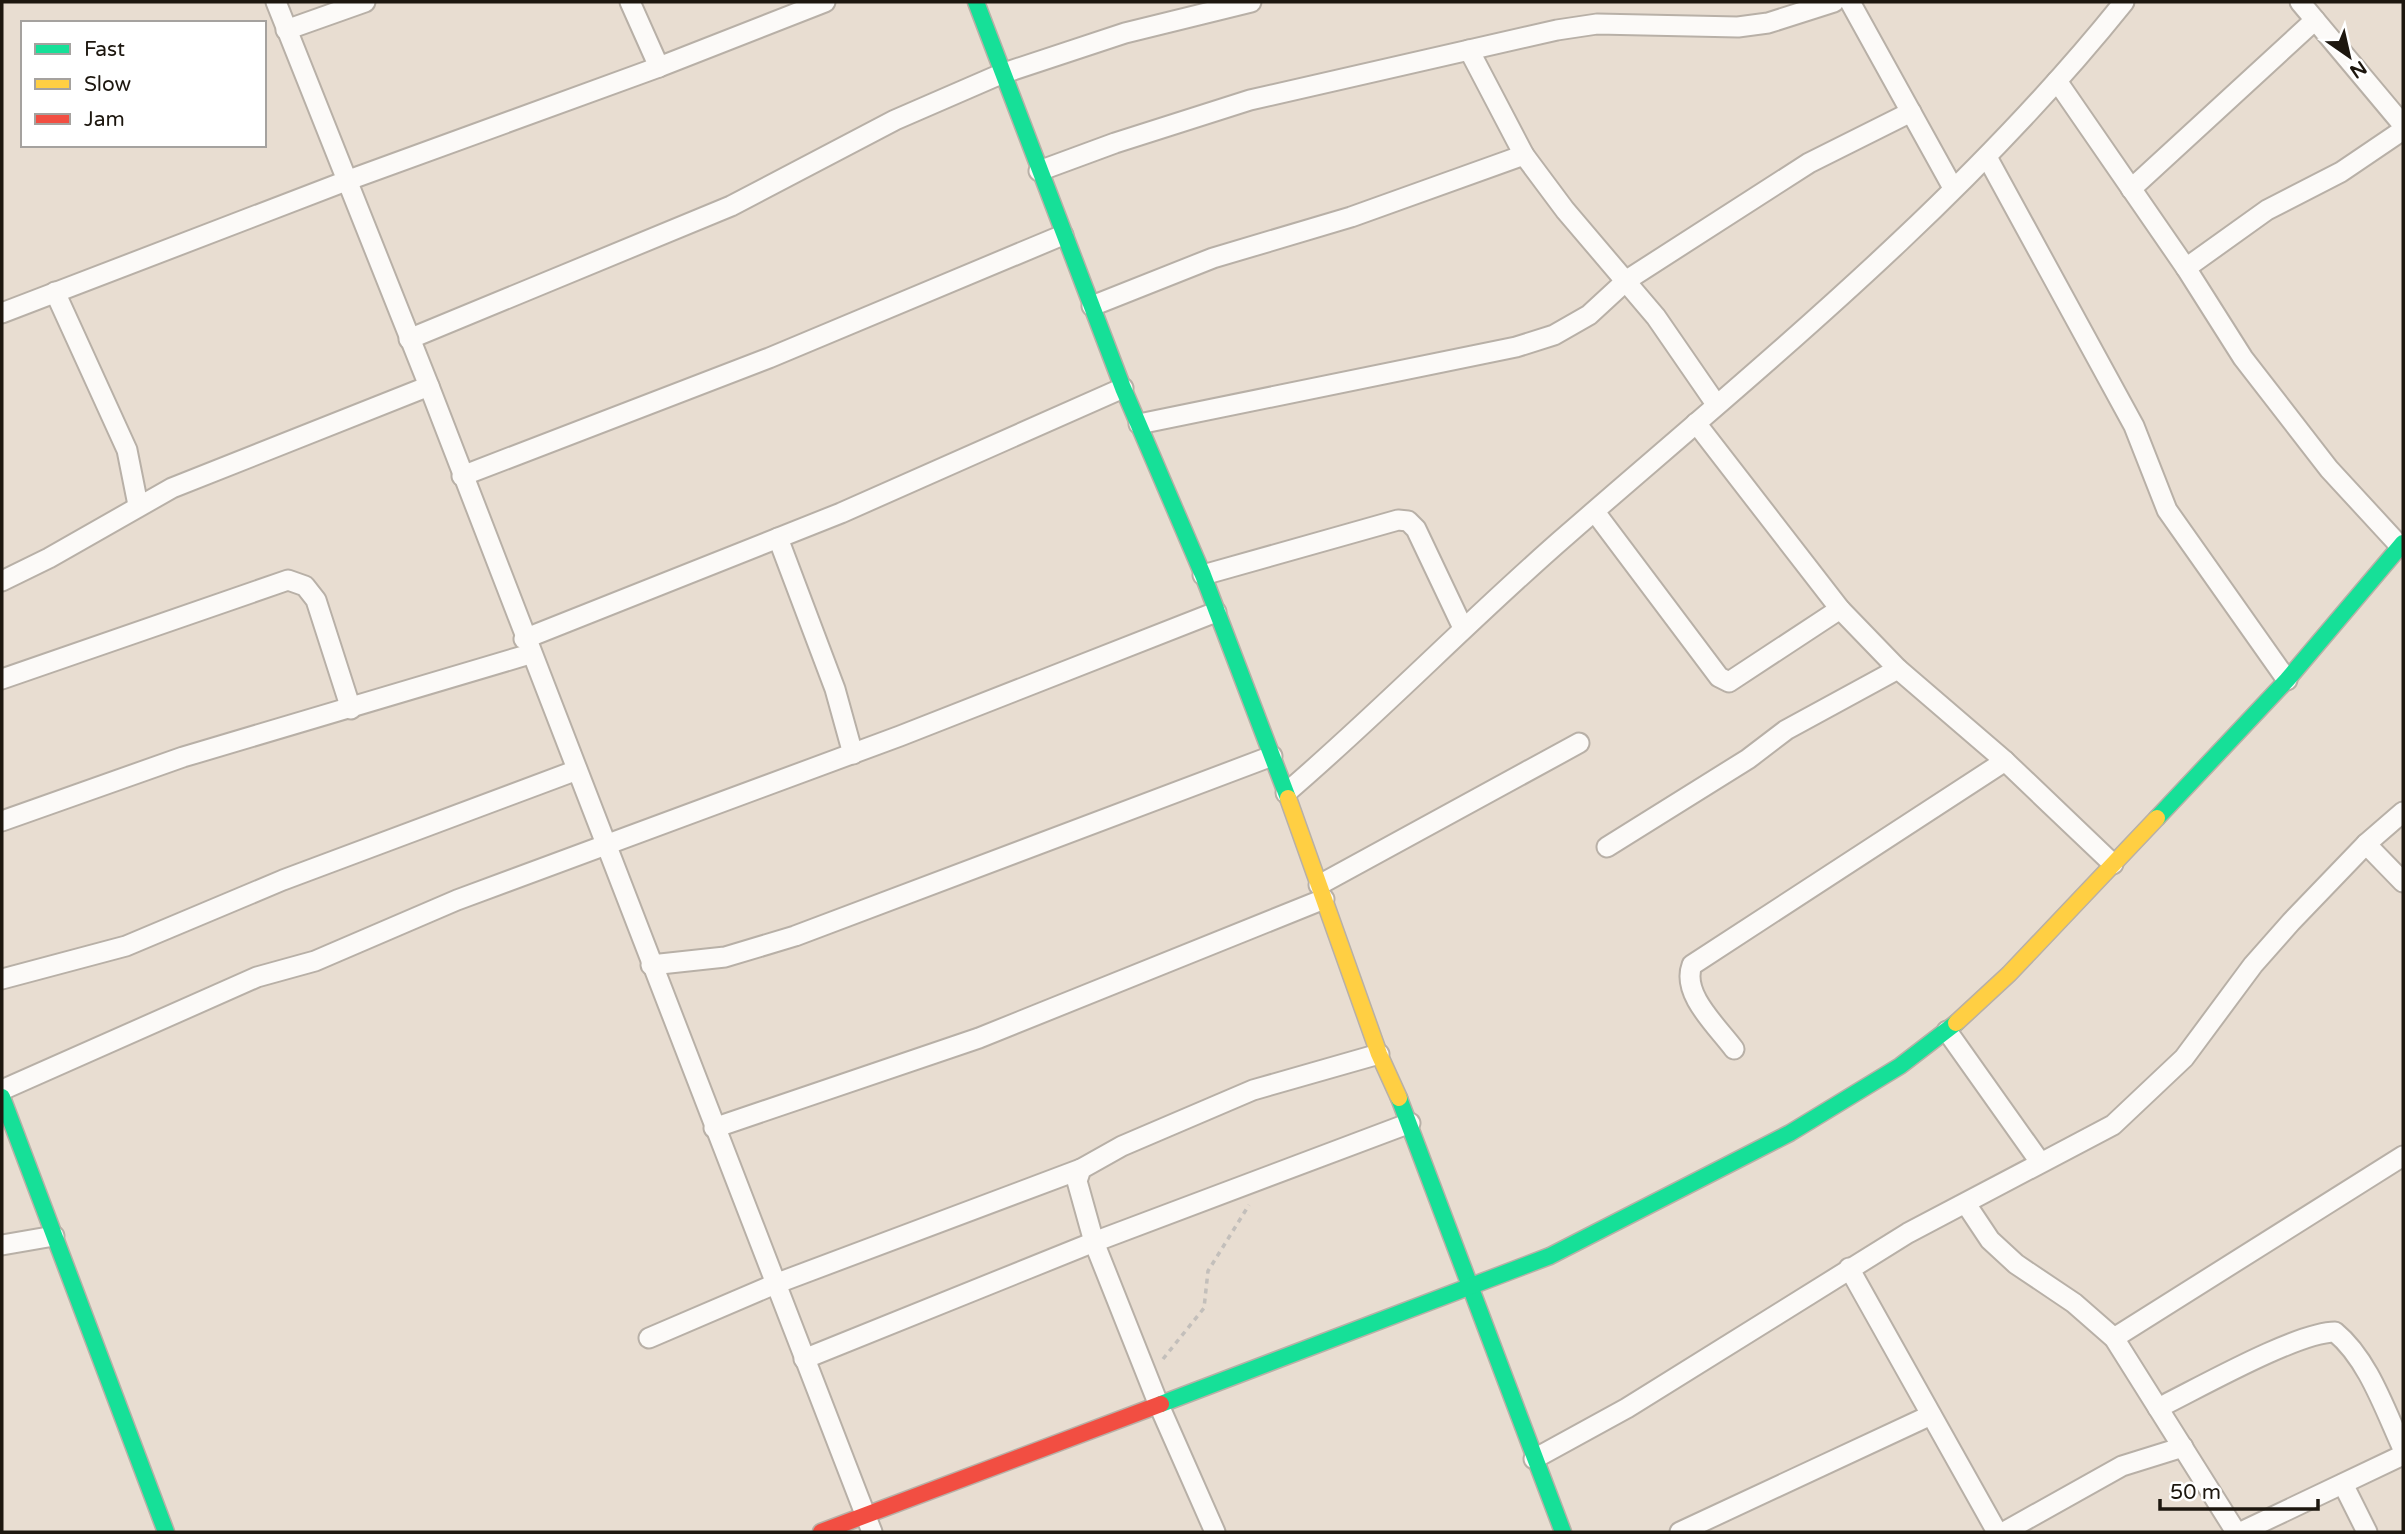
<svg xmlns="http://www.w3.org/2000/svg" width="2405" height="1534" viewBox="0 0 2405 1534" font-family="'Varela Round',sans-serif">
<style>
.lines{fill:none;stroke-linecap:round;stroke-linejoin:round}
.street-casing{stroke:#b8b0a7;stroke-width:23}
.fast-casing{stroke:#b8b0a7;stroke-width:19}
.slow-casing{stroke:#b8b0a7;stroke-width:19}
.jam-casing{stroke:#b8b0a7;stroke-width:19}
.path{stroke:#c3bfbb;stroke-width:3.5;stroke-dasharray:5 5;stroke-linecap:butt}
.street{stroke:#fcfaf8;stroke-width:19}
.fast{stroke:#16e098;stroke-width:16}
.slow{stroke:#ffcf43;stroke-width:16}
.jam{stroke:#f24e42;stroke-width:16}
</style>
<rect width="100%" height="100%" fill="#e8ddd1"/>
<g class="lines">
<defs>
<g id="street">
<path d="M276,2L429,386L872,1532"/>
<path d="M630,2L659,67"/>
<path d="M1850,2L1953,188"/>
<path d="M2300,2L2403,125"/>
<path d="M286,30L365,2"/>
<path d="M1469,50L1524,155L1565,210L1656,317L1716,404"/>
<path d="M2057,81L2186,268L2243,358L2329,469L2400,546"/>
<path d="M1987,157L2134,426L2167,510L2287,680"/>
<path d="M1039,171L1115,143L1250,100L1557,30L1597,24L1738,27L1768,23L1834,2"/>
<path d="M2131,189L2315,20"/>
<path d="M2186,268L2267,210L2341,172L2403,130"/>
<path d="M55,292L127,450L138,505"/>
<path d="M1092,306L1213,258L1351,217L1524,155"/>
<path d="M2,313L346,181L659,67L825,2"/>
<path d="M409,339L731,206L895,120L1001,74L1125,33L1251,2"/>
<path d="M1696,423L1840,609L1898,669L2005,761L2113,864"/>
<path d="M1139,424L1516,347L1554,335L1589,315L1627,280L1809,163L1911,112"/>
<path d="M462,476L769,358L1063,235"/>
<path d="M1595,512L1719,677L1729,682L1840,609"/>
<path d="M778,538L835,689L853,754"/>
<path d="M1203,575L1398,520L1408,521L1416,529L1463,628"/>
<path d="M2,581L49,558L172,488L429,386"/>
<path d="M524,639L841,513L1123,388"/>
<path d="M2,679L288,580L305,586L316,600L351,709"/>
<path d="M1286,793C1383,710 1471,618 1568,534C1761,366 1963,203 2124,2"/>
<path d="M2,821L183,757L530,654"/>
<path d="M2366,844L2403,882"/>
<path d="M1607,847L1748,759L1786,730L1898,669"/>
<path d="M1319,885L1579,743"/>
<path d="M651,965L725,957L795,936L1272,756"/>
<path d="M2,979L126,946L283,880L577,770"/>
<path d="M1947,1031L2040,1162"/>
<path d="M1734,1049C1717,1026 1681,994 1692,965L2005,761"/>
<path d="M2,1090L257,977L315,961L457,900L900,736L1216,612"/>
<path d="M714,1128L979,1038L1324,899"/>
<path d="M1966,1204L1990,1240L2016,1264L2074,1303L2114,1338L2236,1532"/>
<path d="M2,1245L54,1236"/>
<path d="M1849,1268L1997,1532"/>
<path d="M649,1338L775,1284L1081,1169"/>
<path d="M2114,1338L2403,1156"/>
<path d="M804,1359L1094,1242L1410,1123"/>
<path d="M2158,1408C2197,1389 2297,1332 2335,1332C2368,1359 2385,1410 2403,1449"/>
<path d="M1534,1459L1627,1408L1908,1233L2113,1125L2184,1058L2253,965L2291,922L2366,844L2403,812"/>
<path d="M2343,1484L2367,1532"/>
<path d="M1215,1532L1158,1403L1094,1242L1077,1181L1081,1169L1122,1146L1253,1090L1379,1054"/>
<path d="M1680,1532L1931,1415"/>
<path d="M2004,1532L2122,1466L2183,1447"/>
<path d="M2241,1532L2403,1455"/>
</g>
<g id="fast">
<path d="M976,2L1123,388L1203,575L1288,798"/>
<path d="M2157,818L2287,680L2403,543"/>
<path d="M2,1097L166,1532"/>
<path d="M1399,1098L1563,1532"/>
<path d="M1161,1404L1550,1256L1790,1133L1900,1066L1956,1023"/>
</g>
<g id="slow">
<path d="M1288,798L1379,1054L1399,1098"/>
<path d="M1956,1023L2009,974L2157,818"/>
</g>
<path id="jam" d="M821,1532L1161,1404"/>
</defs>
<!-- street casing -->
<use href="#street" class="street-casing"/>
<!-- fast casing -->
<use href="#fast" class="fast-casing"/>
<!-- slow casing -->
<use href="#slow" class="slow-casing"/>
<!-- jam casing -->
<use href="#jam" class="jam-casing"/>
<!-- path -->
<path class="path" d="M1163,1359L1204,1308L1208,1271L1249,1205"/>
<!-- street -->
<use href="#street" class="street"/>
<!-- fast -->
<use href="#fast" class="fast"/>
<!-- slow -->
<use href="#slow" class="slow"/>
<!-- jam -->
<use href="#jam" class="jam"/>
</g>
<!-- border -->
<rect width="2405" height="1534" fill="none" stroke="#1d170f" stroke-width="7"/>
<!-- legend -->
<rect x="21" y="21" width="245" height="126" fill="#ffffff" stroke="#a5a29f" stroke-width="2"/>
<rect x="35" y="44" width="35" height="10" fill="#16e098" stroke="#a5a29f" stroke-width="2"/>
<text x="84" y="56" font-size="21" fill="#1d170f">Fast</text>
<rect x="35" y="79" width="35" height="10" fill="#ffcf43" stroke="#a5a29f" stroke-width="2"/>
<text x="84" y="91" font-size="21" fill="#1d170f">Slow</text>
<rect x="35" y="114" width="35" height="10" fill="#f24e42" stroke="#a5a29f" stroke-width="2"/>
<text x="84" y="126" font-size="21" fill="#1d170f">Jam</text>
<!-- north arrow -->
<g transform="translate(2349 56) rotate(146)" stroke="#ffffff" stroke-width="5" paint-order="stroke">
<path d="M0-5L12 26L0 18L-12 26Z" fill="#1d170f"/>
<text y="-10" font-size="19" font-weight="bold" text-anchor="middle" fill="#1d170f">N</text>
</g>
<!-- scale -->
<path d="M2160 1499v10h158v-10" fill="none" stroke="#1d170f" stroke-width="3.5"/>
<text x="2170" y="1499" font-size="21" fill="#1d170f" stroke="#ffffff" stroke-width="5" paint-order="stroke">50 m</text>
</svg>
